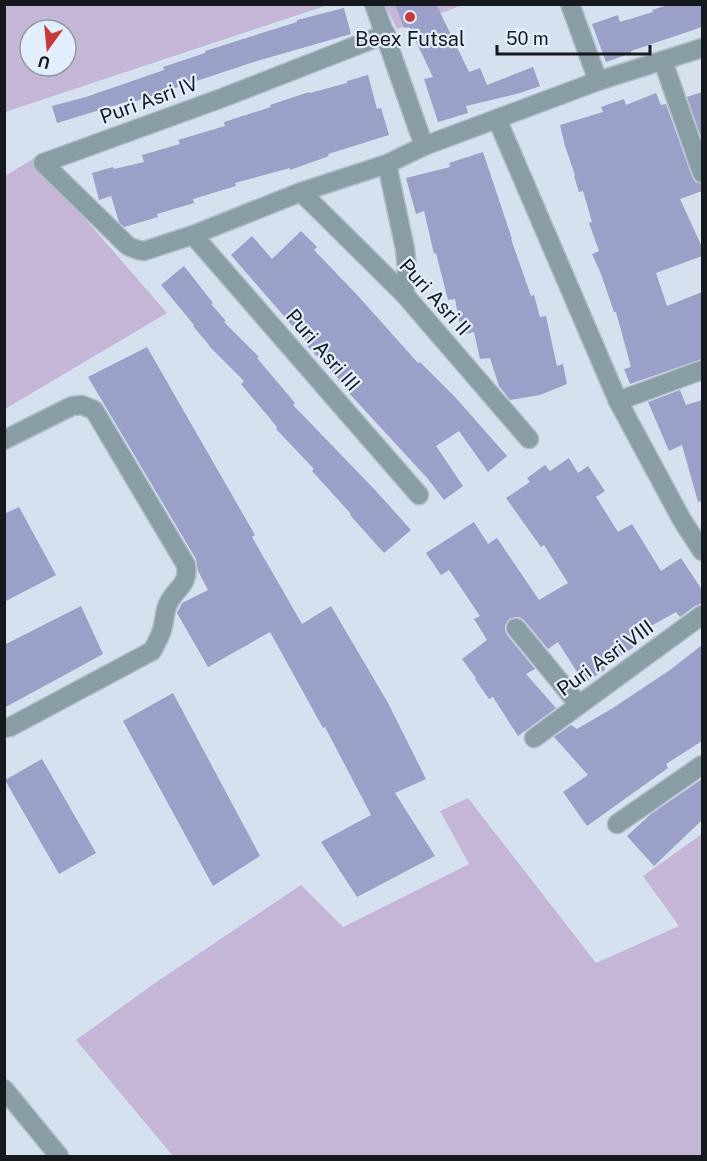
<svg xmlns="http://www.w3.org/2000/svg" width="707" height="1161" viewBox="0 0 707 1161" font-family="'Public Sans',sans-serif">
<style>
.green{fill:#c5b6d8;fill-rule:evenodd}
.building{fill:#9aa0c7}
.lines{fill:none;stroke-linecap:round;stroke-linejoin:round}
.street-casing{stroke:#b2bdc9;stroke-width:21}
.street{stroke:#899da5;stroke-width:18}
.poi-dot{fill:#c83a37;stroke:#e3eefc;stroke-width:2}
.labels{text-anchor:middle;stroke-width:4.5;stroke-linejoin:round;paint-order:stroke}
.poi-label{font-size:20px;fill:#15191e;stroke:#e3eefc}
.street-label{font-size:20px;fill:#15191e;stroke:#e3eefc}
</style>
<rect width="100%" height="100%" fill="#d5e1ef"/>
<!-- green -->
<g class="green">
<path d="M5,4H328V5L5,112ZM30,30H66V66H30Z"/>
<path d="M385,5H463L397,29Z"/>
<path d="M33,159L167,313L5,409V176Z"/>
<path d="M468,798L596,963L679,926L643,876L702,834V1156H173L76,1040L155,983L301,885L343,927L469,864L440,811Z"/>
</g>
<!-- building -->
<g class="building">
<path d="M395,4H436L469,72L480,68L487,85L533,67L540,86L520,93L466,106L468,113L438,122L424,79L433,77L409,27L404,28Z"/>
<path d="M671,4H702V27L631,51V53L606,62L592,24L618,15L620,22L653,12L652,10Z"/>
<path d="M344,8L351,34L257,61L127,104L126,102L57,123L52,106L86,97L164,70L163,67L205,53V51L297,22V20Z"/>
<path d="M368,75L377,109L381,108L389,135L328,154L329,156L290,170V168L235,183L236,186L193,199L194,203L157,214L158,217L124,227L119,222L111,196L99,200L92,173L113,167L114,169L144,162L142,155L180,144L178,140L225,126L224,122L271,107L270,105L309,92L310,93L347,83V81Z"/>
<path d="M702,92V140L687,97Z"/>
<path d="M656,93L661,105L666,104L692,177L695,182L702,184V191L680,199L702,247V256L656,273L667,306L702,292V359L630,384L624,369L631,367L616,312H614L601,274L592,254L599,251L589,223L592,222L583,191L579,192L574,176L575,175L565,146L560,125L603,112L601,107L624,99L626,105Z"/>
<path d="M483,152L512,239H511L531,296L534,295L540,317L546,316L557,366L563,364L567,384L540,395L510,400L499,386L490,358L480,359L474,332L462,335L455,299L448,300L436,253L434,254L424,211L416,214L406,178L450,167L449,163Z"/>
<path d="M301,231L317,247L314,250L359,297L418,363L420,362L455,397L507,456L488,472L459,431L436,446L463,486L444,500L428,479L337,380L339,379L306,345L308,344L231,255L252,236L272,259Z"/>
<path d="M184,266L213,303L211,304L226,321L224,322L259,357L257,358L295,403L293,405L376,491L411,530L384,553L350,515L351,514L312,471L314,469L276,429L277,427L241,384L244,381L209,346V345L193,326L194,325L161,285Z"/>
<path d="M147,347L255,535L252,537L302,624L331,606L388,703L426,779L395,793L435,856L357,897L321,842L371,815L325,727L323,728L270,632L208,667L177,613L182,603L208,590L198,571L196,559L88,377Z"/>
<path d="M680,390L686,405L702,400V501L698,502L682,445L669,451L648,402Z"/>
<path d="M569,458L578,473L588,466L605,491L596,497L618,532L632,524L661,571L681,558L702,590V603L695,606L680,617L676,612L633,636L638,644L604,668L605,670L584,683L558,642L548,649L524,620L519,617H515L509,619L505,625V630L507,635L535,669L526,674L556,708L518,736L493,697L489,699L475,679L476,678L462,659L487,640L474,619L480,616L449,570L441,575L426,553L474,522L488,544L497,538L539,600L568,583L544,545L541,547L506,498L530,482L527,478L545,465L550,471Z"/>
<path d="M19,507L56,575L4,602V514Z"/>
<path d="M81,606L103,654L4,708V645Z"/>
<path d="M702,645V741L666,764L668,768L587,826L563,792L588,775L554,737L571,725L577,729L613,708L670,670Z"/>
<path d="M173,693L260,856L213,886L123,721Z"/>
<path d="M42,759L96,853L59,874L5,780Z"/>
<path d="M702,779V820L654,866L627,836L651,814Z"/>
</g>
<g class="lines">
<defs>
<g id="street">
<path d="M374,4L424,146"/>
<path d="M570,4L598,81"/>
<path d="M386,34L222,98L43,163L128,246L138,250L144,251L193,235L301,192L387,164L424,146L598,81L702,48"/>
<path d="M663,61L702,173"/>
<path d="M497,119L618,401L682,520L702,551"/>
<path d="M387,164L405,249L407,269L404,294"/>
<path d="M301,192L404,294L529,439"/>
<path d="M193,235L419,495"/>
<path d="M618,401L702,370"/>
<path d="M4,440L72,406L82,405L94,410L186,565C189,585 177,587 169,602C164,611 165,620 162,630C160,637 156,644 152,651L10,727L4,728"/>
<path d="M516,628L579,705"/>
<path d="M534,738L702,615"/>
<path d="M617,824L702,765"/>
<path d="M4,1089L59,1156"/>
</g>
</defs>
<!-- street casing -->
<use href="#street" class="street-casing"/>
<!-- street -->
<use href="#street" class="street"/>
</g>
<!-- markers -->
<circle class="poi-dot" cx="410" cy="17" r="6"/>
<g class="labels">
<!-- poi labels -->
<g class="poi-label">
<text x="410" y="46">Beex Futsal</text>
</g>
<!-- street labels -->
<g class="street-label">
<text transform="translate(149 100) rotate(-20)" y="7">Puri Asri IV</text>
<text transform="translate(435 297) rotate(48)" y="7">Puri Asri II</text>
<text transform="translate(323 350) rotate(49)" y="7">Puri Asri III</text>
<text transform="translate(605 658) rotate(-36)" y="7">Puri Asri VIII</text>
</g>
</g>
<!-- border -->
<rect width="707" height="1161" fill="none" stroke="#15191e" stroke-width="12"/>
<!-- north arrow -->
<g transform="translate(48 48) rotate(195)"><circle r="28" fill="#e3eefc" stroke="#9199a3" stroke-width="1.5"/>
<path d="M0-4.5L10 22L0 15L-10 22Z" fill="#c83a37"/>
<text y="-9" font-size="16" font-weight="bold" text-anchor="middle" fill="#15191e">U</text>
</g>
<!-- scale -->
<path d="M497 45v9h153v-9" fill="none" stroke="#15191e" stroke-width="3"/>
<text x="506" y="45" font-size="18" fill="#15191e" stroke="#e3eefc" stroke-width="4.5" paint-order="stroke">50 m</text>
</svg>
